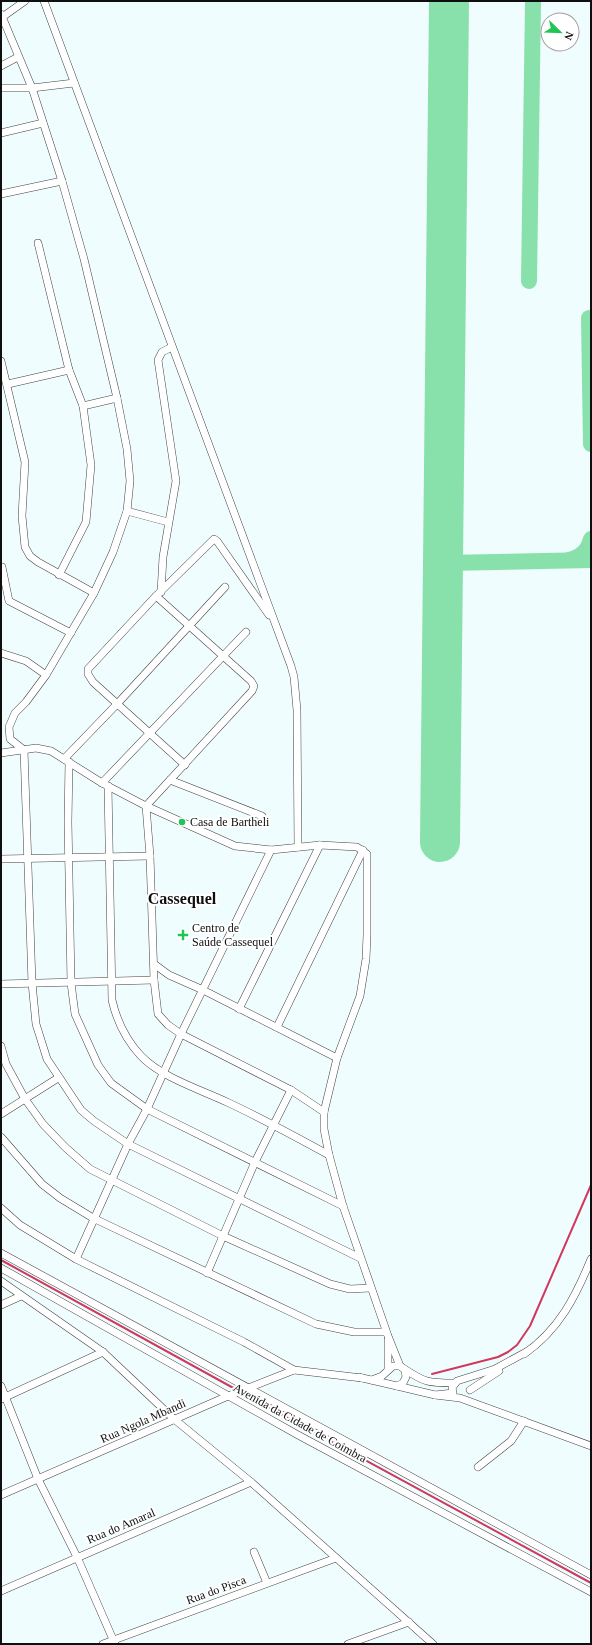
<svg xmlns="http://www.w3.org/2000/svg" width="592" height="1645" viewBox="0 0 592 1645" font-family="Georgia,serif">
<style>
.lines{fill:none;stroke-linecap:round;stroke-linejoin:round}
.stream{stroke:#d2375c;stroke-width:2}
.taxiway{stroke:#88e1aa;stroke-width:16}
.runway{stroke:#88e1aa;stroke-width:40}
.minor-casing{stroke:#424242;stroke-width:8}
.minor{stroke:#fff;stroke-width:7}
.poi-dot{fill:#21c554;stroke:#fff;stroke-width:1.5}
.labels{text-anchor:middle;stroke-width:4;stroke-linejoin:round;paint-order:stroke}
.poi-label{font-size:12px;fill:#0f0f0f;stroke:#fff;text-anchor:start}
.street-label{font-size:12px;fill:#0f0f0f;stroke:#fff}
.district-label{font-size:16px;font-weight:bold;fill:#0f0f0f;stroke:#fff}
</style>
<rect width="100%" height="100%" fill="#f0fdff"/>
<g class="lines">
<!-- stream -->
<g class="stream">
<path d="M1,1260L237,1390"/>
<path d="M432,1374L498,1357L508,1352L517,1345L530,1326L591,1185"/>
<path d="M242,1393L591,1583"/>
</g>
<!-- taxiway -->
<g class="taxiway">
<path d="M529,281L533,1"/>
<path d="M589,318L591,444"/>
<path d="M569,560C581,557 588,551 591,539"/>
<path d="M443,563L591,560"/>
</g>
<!-- runway -->
<path class="runway" d="M440,842L449,1"/>
<defs>
<g id="minor">
<path d="M44,1L291,666L294,677L297,710L298,847"/>
<path d="M1,14L32,88L62,181L84,259L117,398L127,449L130,481L127,511L113,552L94,593L46,675L26,702L15,713L9,727L10,739L24,750L32,983L36,1024L47,1059L81,1110L94,1121L128,1144L360,1258"/>
<path d="M1,18L25,1"/>
<path d="M1,66L18,57"/>
<path d="M1,88H32L74,83"/>
<path d="M1,133L43,123"/>
<path d="M1,194L62,181"/>
<path d="M38,243L69,370L83,406L91,465L86,522L59,575"/>
<path d="M1,361L25,462L22,516L25,547L30,556L38,562L94,593"/>
<path d="M8,384L69,370"/>
<path d="M83,406L117,398"/>
<path d="M127,511L168,522"/>
<path d="M2,567L9,601L71,633"/>
<path d="M161,592L163,557L176,481L158,360L162,352L172,347"/>
<path d="M156,596L251,681L254,686L252,691L146,806L150,856L154,980L158,1014L168,1025L181,1034L291,1090L324,1112"/>
<path d="M1,653L26,661L46,675"/>
<path d="M1,753L36,748L51,751L102,783L146,806L235,846L271,850L320,845L357,847L367,854V935L366,959L360,996L337,1058L324,1112V1129L329,1155L343,1206L388,1336L400,1366L405,1370L406,1377L403,1383L397,1386L358,1377"/>
<path d="M64,759L118,703L225,587"/>
<path d="M69,762L68,822L71,983L75,1014L98,1065L111,1083L147,1109L343,1206"/>
<path d="M185,765L93,682L88,674V669L156,596L214,539L217,541L269,615"/>
<path d="M170,780L262,816"/>
<path d="M102,783L246,632"/>
<path d="M108,786L112,1000C117,1022 126,1040 141,1056C162,1078 202,1090 229,1103C263,1119 296,1137 329,1155"/>
<path d="M1,859L150,856"/>
<path d="M154,964L169,975L203,990L337,1058"/>
<path d="M1,984L154,980"/>
<path d="M239,1009L320,845"/>
<path d="M277,1027L363,850"/>
<path d="M1,1046L6,1064L25,1099L43,1124L65,1147L90,1169L223,1236L330,1284L350,1289L370,1288"/>
<path d="M1,1114L58,1078"/>
<path d="M1,1137L42,1184L60,1198L93,1218L316,1324L354,1332H386"/>
<path d="M1,1208L20,1225L76,1259L244,1342L294,1370L362,1378"/>
<path d="M1,1253L591,1575"/>
<path d="M76,1259L128,1144L147,1109L181,1034L271,850"/>
<path d="M1,1268L298,1435L591,1592"/>
<path d="M207,1273L255,1162L291,1090"/>
<path d="M1,1281L103,1352L174,1419L251,1482L433,1644"/>
<path d="M1,1305L21,1296"/>
<path d="M528,1351L495,1369L457,1381L452,1388L453,1393L435,1395L460,1398L591,1446"/>
<path d="M524,1354C559,1330 576,1296 591,1259"/>
<path d="M403,1368C425,1383 429,1383 455,1383"/>
<path d="M388,1369V1340"/>
<path d="M372,1380L382,1376L393,1366H400"/>
<path d="M1,1386L38,1479L77,1557L115,1644"/>
<path d="M397,1386L435,1395"/>
<path d="M470,1390L499,1371"/>
<path d="M1,1399L103,1352"/>
<path d="M478,1467L511,1441L524,1421"/>
<path d="M1,1495L228,1396L294,1370"/>
<path d="M254,1552L267,1583"/>
<path d="M1,1591L251,1482"/>
<path d="M103,1644L336,1558"/>
<path d="M348,1644L409,1622"/>
</g>
</defs>
<!-- minor casing -->
<use href="#minor" class="minor-casing"/>
<!-- minor -->
<use href="#minor" class="minor"/>
</g>
<!-- markers -->
<g class="poi-dot">
<circle cx="182" cy="822" r="4"/>
<path d="M181 929h4v4h4v4h-4v4h-4v-4h-4v-4h4z"/>
</g>
<g class="labels">
<!-- poi labels -->
<g class="poi-label">
<text x="190" y="826">Casa de Bartheli</text>
<text x="192" y="932">Centro de<tspan x="192" dy="14">Saúde Cassequel</tspan></text>
</g>
<!-- street labels -->
<g class="street-label">
<text transform="translate(143 1421) rotate(-24)" y="4">Rua Ngola Mbandi</text>
<text transform="translate(300 1423) rotate(29)" y="4">Avenida da Cidade de Coimbra</text>
<text transform="translate(121 1526) rotate(-23)" y="4">Rua do Amaral</text>
<text transform="translate(216 1590) rotate(-20)" y="4">Rua do Pisca</text>
</g>
<!-- district labels -->
<g class="district-label">
<text x="182" y="904">Cassequel</text>
</g>
</g>
<!-- border -->
<rect width="592" height="1645" fill="none" stroke="#0f0f0f" stroke-width="4"/>
<!-- north arrow -->
<g transform="translate(560 32) rotate(113)"><circle r="19" fill="#ffffff" stroke="#9f9f9f"/>
<path d="M0-3L7 15L0 10L-7 15Z" fill="#21c554"/>
<text y="-6" font-size="11" font-weight="bold" text-anchor="middle" fill="#0f0f0f">N</text>
</g>
</svg>
